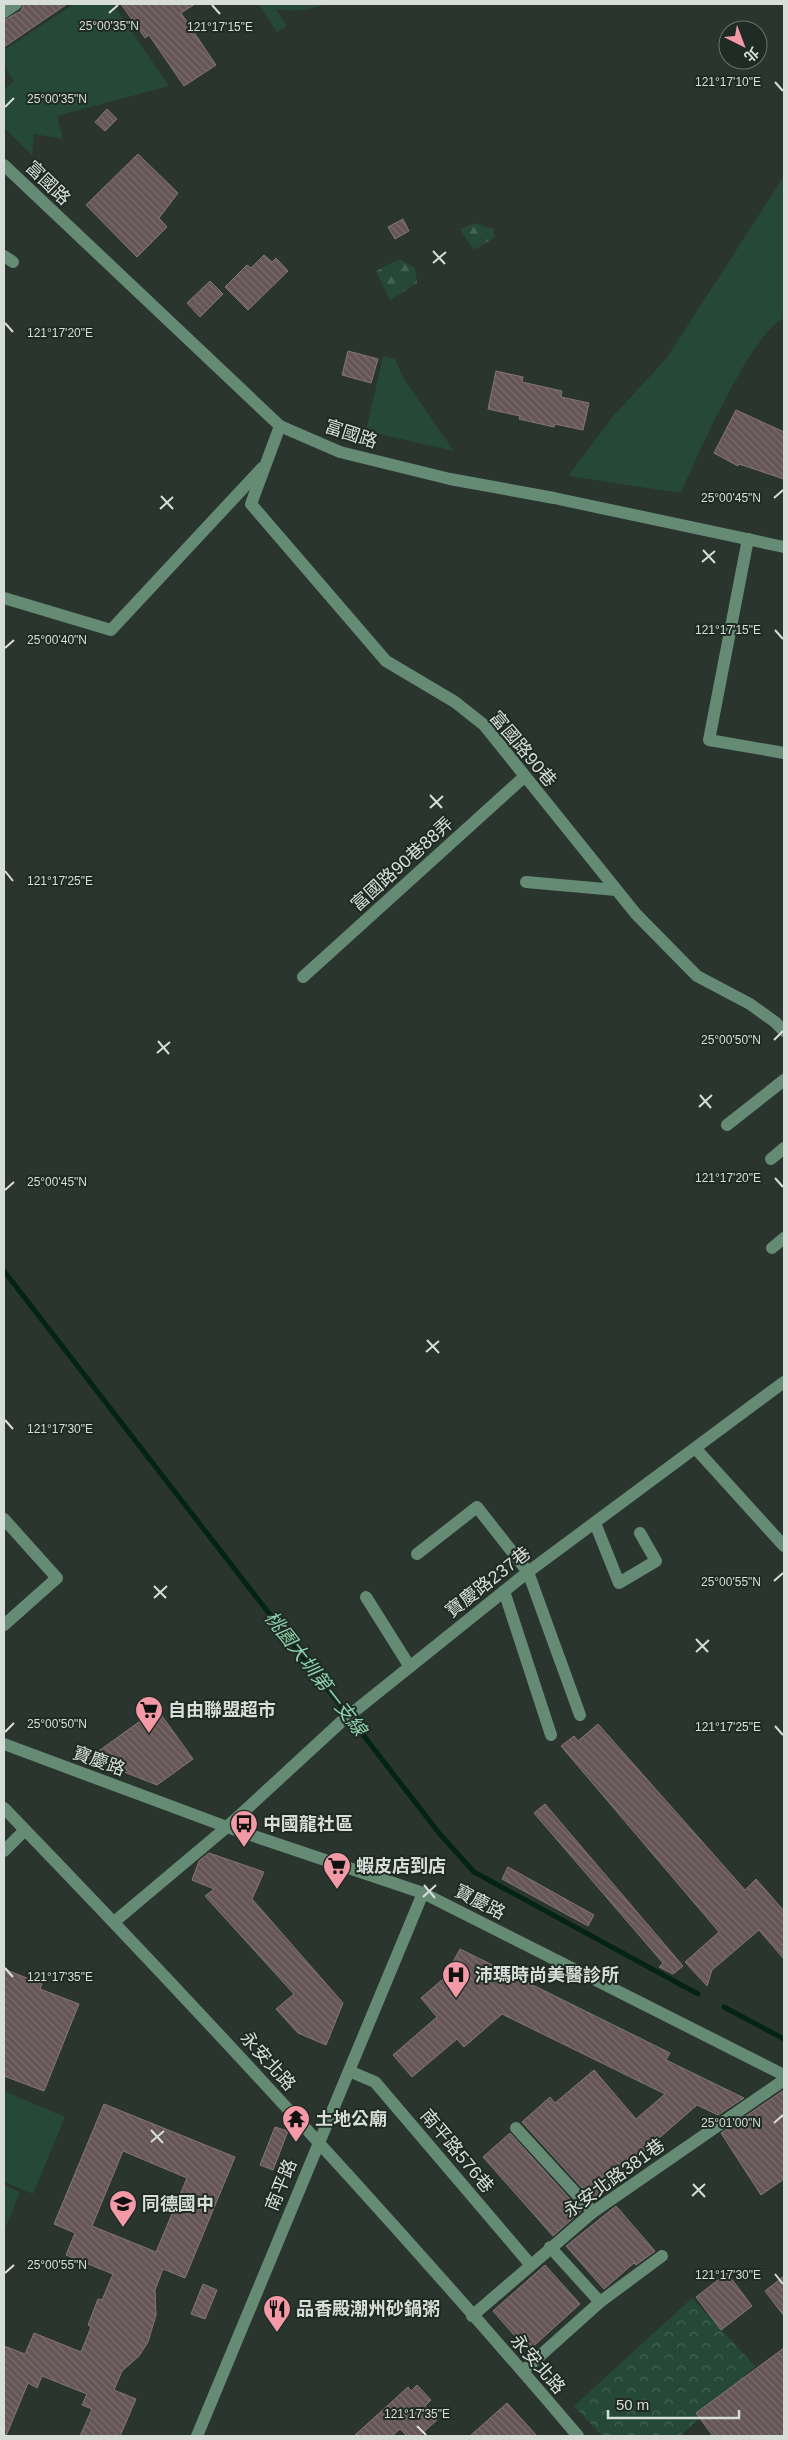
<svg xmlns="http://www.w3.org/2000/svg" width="788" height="2440" viewBox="0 0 788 2440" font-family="Helvetica,'Noto Sans TC',sans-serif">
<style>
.grass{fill:#264836}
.forest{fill:url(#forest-firs)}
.park{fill:url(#park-crowns)}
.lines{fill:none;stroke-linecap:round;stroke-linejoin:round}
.stream{stroke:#032314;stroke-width:5}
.building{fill:url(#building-back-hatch);stroke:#867577;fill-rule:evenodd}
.minor{stroke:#658b75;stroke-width:12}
.ticks{fill:none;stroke:#d7deda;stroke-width:2}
.labels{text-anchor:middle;stroke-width:4;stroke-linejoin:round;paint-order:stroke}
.street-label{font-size:18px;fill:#d7deda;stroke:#1f2b24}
.poi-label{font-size:18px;font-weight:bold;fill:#d7deda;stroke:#1f2b24;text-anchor:start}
.water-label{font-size:19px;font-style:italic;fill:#8dd2ac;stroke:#1f2b24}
.ticks-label{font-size:12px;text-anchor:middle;fill:#d7deda;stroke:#1f2b24;stroke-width:4;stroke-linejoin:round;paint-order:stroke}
</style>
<defs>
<pattern id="forest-firs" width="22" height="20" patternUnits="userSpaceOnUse" patternTransform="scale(1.25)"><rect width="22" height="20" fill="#264836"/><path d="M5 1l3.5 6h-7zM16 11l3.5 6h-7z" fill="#456252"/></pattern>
<pattern id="park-crowns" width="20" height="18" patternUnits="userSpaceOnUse" patternTransform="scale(1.25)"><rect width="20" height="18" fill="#264836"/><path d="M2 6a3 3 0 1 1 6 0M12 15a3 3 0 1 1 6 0" fill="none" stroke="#456252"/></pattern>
<pattern id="building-back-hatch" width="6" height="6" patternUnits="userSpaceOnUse" patternTransform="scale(1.25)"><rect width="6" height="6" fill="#655557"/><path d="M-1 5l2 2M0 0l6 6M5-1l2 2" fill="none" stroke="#7a6d6f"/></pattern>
</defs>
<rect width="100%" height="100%" fill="#29352e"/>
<!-- grass -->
<g class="grass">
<path d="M74,4H113L169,86L57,116L63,139L34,134L32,155L4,128V89L14,81L4,65V50Z"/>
<path d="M258,4H325C308,11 295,12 276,9L287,26L277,32Z"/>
<path d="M784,176V318C750,335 698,455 681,493L568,476L614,415L666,359Z"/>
<path d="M383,356L395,359L404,379L454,451L366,431Z"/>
<path d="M4,2091L65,2117L33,2194L4,2182Z"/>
<path d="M4,2185L20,2192L4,2231Z"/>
</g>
<!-- forest -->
<g class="forest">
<path d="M475,223L493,229L495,237L474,250L460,229Z"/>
<path d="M399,259L415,268L417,283L390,300L376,271Z"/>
</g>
<!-- park -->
<path class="park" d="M692,2298L755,2366L680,2436H602L574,2406Z"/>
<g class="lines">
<!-- stream -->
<g class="stream">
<path d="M4,1271L439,1833L474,1872L698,1994"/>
<path d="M724,2007L784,2039"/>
</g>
</g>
<!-- building -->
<g class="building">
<path d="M24,4H67L4,47V20L21,11Z"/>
<path d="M121,4H195L181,13L216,65L184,86L149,35L145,38Z"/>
<path d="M107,109L117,119L105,131L95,122Z"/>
<path d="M138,154L178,193L159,218L167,227L137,257L86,205Z"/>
<path d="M403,219L409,231L395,239L388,227Z"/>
<path d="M264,255L272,262L276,258L288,271L248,310L225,287L247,265L251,268Z"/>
<path d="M210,281L223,294L200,317L187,303Z"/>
<path d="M348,351L378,359L371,383L342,375Z"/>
<path d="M496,371L523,377L522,382L562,391L561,397L589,403L583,430L555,424L554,427L519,419L520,416L488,409Z"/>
<path d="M736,410L784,432V479L739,464L738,466L714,453Z"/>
<path d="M157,1709L193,1759L157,1785L89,1758Z"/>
<path d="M598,1724L745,1890L756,1879L784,1911V1959L759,1930L712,1970L707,1986L685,1962L719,1932L561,1746L574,1736L578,1741Z"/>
<path d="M545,1804L683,1966L673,1974L659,1967L663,1963L534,1813Z"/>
<path d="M209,1853L264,1872L252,1899L343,2003L326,2045L298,2033L276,2009L294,1994L205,1896L214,1889L192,1880L199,1861Z"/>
<path d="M508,1867L594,1915L588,1926L502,1879Z"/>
<path d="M460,1949L670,2053L666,2060L744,2098L718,2115L697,2105L619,2173L622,2177L594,2201L522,2122L550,2097L555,2103L594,2070L636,2119L665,2094L502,2014L464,2047L457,2039L412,2077L393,2055L437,2017L421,1998L458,1966L453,1962Z"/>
<path d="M4,1969L42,1984L40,1989L79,2004L44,2091L4,2076Z"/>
<path d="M784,2090V2179L761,2195L721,2133Z"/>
<path d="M104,2104L235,2157L185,2278L163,2269L155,2290L156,2315L148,2342L139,2356L122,2371L114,2390L136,2399L120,2436H80L92,2409L82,2405L87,2394L42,2376L37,2388L28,2383L6,2436H4V2346L25,2354L34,2333L81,2352L91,2327L88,2325L98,2299L102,2300L113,2274L66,2255L75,2233L54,2224ZM123,2151L187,2178L156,2252L92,2226Z"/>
<path d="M275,2127L288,2131L273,2170L260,2165Z"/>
<path d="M510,2133L581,2211L553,2236L483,2157Z"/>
<path d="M616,2206L655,2251L636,2265L634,2263L604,2289L566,2246Z"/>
<path d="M545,2265L580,2304L528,2351L493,2311Z"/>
<path d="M727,2273L752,2306L721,2330L696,2297Z"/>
<path d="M784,2276V2316L765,2291Z"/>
<path d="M203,2284L217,2290L205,2319L191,2314Z"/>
<path d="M784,2348V2436H713L696,2413Z"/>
<path d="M417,2385L431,2400L425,2406L437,2420L419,2436H407L400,2429L392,2436H354L408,2387L411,2391Z"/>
<path d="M507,2403L537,2436H470Z"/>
</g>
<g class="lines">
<!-- minor -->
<g class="minor">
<path d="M4,12L16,4"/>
<path d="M4,165L280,426L340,452L450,479L554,498L784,547"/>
<path d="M4,256L13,262"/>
<path d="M280,426L251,504L386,661L455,702L484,725L636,914L697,976L750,1004L775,1022L784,1031"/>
<path d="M748,539L709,740L784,753"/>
<path d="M4,598L111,630L262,468"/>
<path d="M526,882L616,890"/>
<path d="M303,977L524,777"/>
<path d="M727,1125L784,1080"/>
<path d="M771,1159L784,1148"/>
<path d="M772,1248L784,1238"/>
<path d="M696,1449L784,1546"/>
<path d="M4,1519L57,1578L4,1625"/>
<path d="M595,1523L619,1583L656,1561L640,1533"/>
<path d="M417,1554L477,1507L528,1572L580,1715"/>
<path d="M504,1591L551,1735"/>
<path d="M366,1597L410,1667"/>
<path d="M4,1744L227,1827L423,1893L784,2075"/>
<path d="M4,1808C201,2012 394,2220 578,2436"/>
<path d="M4,1851L25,1830"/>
<path d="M114,1922L227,1827L341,1722L528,1572L784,1382"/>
<path d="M349,2071L375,2082L530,2264"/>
<path d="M516,2128L593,2212"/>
<path d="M550,2247L600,2302"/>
<path d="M472,2316L593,2212L784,2080"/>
<path d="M523,2371L600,2302L662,2256"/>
<path d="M197,2436L423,1893"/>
</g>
</g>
<!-- ticks -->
<path class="ticks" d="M212,5L220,14M109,13L118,5M775,82L783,91M5,107L14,98M433,251L445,264M433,263L446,252M5,323L13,332M161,496L173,509M774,498L783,490M160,509L173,497M703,550L715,563M702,562L715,551M775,630L783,639M5,648L14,640M430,795L442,808M430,808L443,796M5,871L13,881M774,1040L783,1031M158,1041L169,1054M157,1053L170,1042M700,1095L711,1108M699,1107L712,1095M775,1178L783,1187M5,1190L14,1182M427,1340L439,1353M426,1352L439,1341M5,1420L13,1429M774,1581L783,1573M154,1586L166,1598M154,1598L167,1586M696,1639L708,1652M696,1652L709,1640M775,1726L783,1735M5,1732L14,1723M424,1885L435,1898M423,1897L436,1885M5,1968L13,1977M774,2123L783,2115M151,2130L163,2143M151,2142L164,2131M693,2184L705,2197M692,2196L705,2184M5,2273L14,2265M775,2274L783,2284M417,2426L426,2435"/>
<!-- icons -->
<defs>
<symbol id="supermarket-pin" viewBox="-11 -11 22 30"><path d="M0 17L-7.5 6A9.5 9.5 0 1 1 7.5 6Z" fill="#f49aa6" stroke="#1f2b24"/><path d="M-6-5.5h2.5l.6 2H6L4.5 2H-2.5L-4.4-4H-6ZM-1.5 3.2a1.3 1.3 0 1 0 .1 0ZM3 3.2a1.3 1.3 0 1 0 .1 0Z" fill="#111"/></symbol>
<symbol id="bus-pin" viewBox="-11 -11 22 30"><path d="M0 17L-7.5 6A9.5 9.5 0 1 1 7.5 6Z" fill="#f49aa6" stroke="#1f2b24"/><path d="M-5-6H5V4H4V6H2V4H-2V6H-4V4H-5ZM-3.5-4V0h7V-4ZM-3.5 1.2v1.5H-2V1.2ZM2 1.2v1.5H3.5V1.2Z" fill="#111"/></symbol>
<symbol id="hospital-pin" viewBox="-11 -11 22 30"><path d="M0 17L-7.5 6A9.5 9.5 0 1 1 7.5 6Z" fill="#f49aa6" stroke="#1f2b24"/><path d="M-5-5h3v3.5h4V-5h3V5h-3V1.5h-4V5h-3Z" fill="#111"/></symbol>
<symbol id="temple-pin" viewBox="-11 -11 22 30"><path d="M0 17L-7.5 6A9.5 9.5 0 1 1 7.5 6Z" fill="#f49aa6" stroke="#1f2b24"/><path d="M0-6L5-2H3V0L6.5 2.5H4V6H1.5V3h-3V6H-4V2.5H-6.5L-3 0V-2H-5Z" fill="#111"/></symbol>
<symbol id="school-pin" viewBox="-11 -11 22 30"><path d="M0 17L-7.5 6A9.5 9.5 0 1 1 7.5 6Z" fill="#f49aa6" stroke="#1f2b24"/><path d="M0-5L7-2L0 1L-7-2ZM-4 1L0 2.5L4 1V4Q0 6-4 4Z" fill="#111"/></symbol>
<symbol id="restaurant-pin" viewBox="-11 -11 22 30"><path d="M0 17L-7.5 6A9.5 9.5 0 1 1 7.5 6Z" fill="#f49aa6" stroke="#1f2b24"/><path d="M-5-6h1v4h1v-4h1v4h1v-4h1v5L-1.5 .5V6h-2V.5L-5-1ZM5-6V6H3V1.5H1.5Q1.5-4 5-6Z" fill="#111"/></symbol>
</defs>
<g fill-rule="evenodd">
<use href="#supermarket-pin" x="133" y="1694" width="32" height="43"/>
<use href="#bus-pin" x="228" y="1808" width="32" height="43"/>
<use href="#supermarket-pin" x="321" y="1850" width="32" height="43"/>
<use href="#hospital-pin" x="440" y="1959" width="32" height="43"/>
<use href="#temple-pin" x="280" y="2103" width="32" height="43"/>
<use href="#school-pin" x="107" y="2188" width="32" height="43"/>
<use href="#restaurant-pin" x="261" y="2293" width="32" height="43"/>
</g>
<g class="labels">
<!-- street labels -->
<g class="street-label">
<text transform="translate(48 183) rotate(44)" y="6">富國路</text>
<text transform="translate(351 434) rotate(18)" y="6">富國路</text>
<text transform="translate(523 749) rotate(50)" y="6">富國路90巷</text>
<text transform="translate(402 864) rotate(-42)" y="6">富國路90巷88弄</text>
<text transform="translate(488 1582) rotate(-38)" y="6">寶慶路237巷</text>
<text transform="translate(99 1761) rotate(20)" y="6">寶慶路</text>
<text transform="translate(480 1902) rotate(27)" y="6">寶慶路</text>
<text transform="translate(268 2061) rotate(48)" y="6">永安北路</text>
<text transform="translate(457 2151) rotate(50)" y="6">南平路576巷</text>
<text transform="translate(614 2178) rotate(-36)" y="6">永安北路381巷</text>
<text transform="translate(281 2185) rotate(-68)" y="6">南平路</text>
<text transform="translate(538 2364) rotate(49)" y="6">永安北路</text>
</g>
<!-- poi labels -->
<g class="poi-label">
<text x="168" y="1716">自由聯盟超市</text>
<text x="263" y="1830">中國龍社區</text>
<text x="356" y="1872">蝦皮店到店</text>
<text x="475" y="1981">沛瑪時尚美醫診所</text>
<text x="315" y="2125">土地公廟</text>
<text x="142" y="2210">同德國中</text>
<text x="296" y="2315">品香殿潮州砂鍋粥</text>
</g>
<!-- water labels -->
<g class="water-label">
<text transform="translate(316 1673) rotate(52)" y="7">桃園大圳第一支線</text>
</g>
</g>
<g class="ticks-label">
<text x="109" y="30">25°00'35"N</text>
<text x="220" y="31">121°17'15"E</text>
<text x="728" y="86">121°17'10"E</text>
<text x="57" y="103">25°00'35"N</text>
<text x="60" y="337">121°17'20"E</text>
<text x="731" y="502">25°00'45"N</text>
<text x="728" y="634">121°17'15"E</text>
<text x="57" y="644">25°00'40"N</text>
<text x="60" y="885">121°17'25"E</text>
<text x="731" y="1044">25°00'50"N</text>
<text x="728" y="1182">121°17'20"E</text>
<text x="57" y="1186">25°00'45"N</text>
<text x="60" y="1433">121°17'30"E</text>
<text x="731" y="1586">25°00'55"N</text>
<text x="57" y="1728">25°00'50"N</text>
<text x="728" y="1731">121°17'25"E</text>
<text x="60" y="1981">121°17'35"E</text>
<text x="731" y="2127">25°01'00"N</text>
<text x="57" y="2269">25°00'55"N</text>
<text x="728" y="2279">121°17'30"E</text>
<text x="417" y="2418">121°17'35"E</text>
</g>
<!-- border -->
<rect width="788" height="2440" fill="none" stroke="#d7deda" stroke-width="10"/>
<!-- north arrow -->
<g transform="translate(743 45) rotate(138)"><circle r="24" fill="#1f2b24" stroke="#69736d"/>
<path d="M0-4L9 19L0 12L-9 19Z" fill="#f49aa6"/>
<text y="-8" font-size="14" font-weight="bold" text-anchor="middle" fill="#d7deda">北</text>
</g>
<!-- scale -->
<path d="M608 2410v8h131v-8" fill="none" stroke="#d7deda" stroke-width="2.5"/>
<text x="616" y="2410" font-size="15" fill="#d7deda" stroke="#1f2b24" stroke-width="4" paint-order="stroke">50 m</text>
</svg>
